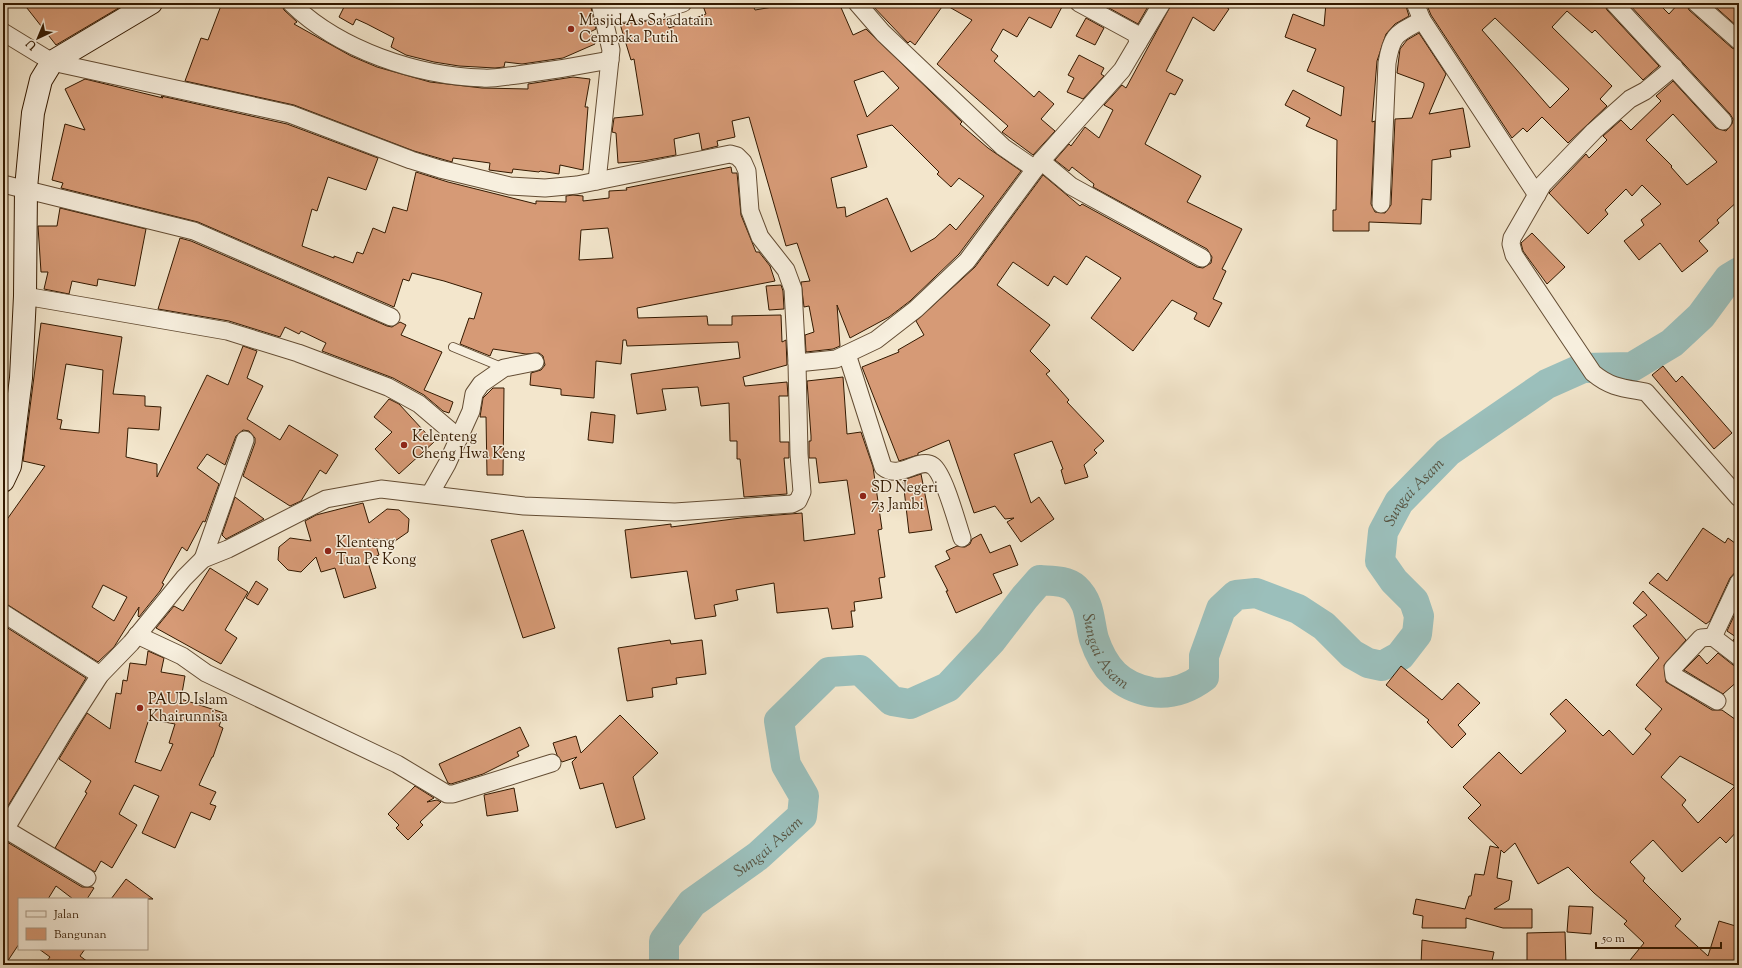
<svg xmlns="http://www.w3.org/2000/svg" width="1742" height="968" viewBox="0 0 1742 968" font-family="'Sorts Mill Goudy',serif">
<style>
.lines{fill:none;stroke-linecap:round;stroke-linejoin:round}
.river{stroke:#9bbfbb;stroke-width:30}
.building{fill:#d69a76;stroke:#331900;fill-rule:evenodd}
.lane-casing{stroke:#634c33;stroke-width:10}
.street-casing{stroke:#634c33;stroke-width:19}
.secondary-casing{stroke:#331900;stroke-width:24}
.lane{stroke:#f7efde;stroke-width:8}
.street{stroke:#f7efde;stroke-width:17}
.secondary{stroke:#f7efde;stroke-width:22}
.poi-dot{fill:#8f2418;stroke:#f7efde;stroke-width:1.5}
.labels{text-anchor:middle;stroke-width:3;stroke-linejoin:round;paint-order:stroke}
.poi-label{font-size:15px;fill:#331900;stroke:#f7efde;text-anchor:start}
.water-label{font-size:16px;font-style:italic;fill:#575341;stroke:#f7efde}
</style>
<rect width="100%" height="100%" fill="#f3e6cc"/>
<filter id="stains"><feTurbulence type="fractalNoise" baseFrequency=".005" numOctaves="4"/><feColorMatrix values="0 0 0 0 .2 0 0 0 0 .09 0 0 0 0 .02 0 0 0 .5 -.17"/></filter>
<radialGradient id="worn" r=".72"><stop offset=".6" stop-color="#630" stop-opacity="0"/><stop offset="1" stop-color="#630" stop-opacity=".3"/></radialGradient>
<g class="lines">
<!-- river -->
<path class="river" id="s1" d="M664,965V941L692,903L758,856L802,816L804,796L786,765L779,721L829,672L860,670L892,701L910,704L948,687L991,641L1025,597L1040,580C1052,581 1066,580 1075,588C1091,603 1089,621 1094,639C1104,669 1120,686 1151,692C1171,695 1188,689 1204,677V656L1221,609L1236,595L1256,593L1298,609L1324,626L1352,654L1368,663L1382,666L1400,656L1417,634L1419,616L1414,601L1394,581L1380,561L1383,532L1399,502L1448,452L1547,384L1583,368L1632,367L1672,343L1701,316L1729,278L1739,272"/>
</g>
<!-- building -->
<g class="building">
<path d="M23,3H127L56,45Z"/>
<path d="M222,3H281L284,10L297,22L294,24L351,56L377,67L430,82L482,88L528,89V84L573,77L590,79L585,107H588L583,170L560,165L559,174L540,171L539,172L513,169L512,173L489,170L490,163L453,158L452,162L414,151L294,105L185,81L201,38L208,40Z"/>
<path d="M346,3H590L596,29L590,32L595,44L563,58L522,64L505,62L504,67L495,68L459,66L434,62L406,55L391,47L394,38L367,24L356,19L353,25L339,17Z"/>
<path d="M702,3H752L755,10L796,3H839L853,35L866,29L962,122L960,124L988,148L1021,171L959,254L910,301L889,317L850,338L837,305L840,346L833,349L806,352L805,335L814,332L809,306L804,307L801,282L810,281L797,243L786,246L749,117L732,121L735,137L717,141L718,146L702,150L699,133L674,139L676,155L643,161L618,163L616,133L612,132L614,118L643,115L634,59L631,60L620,24L666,19L669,28L706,14ZM883,71L899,88L867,117L854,81ZM892,125L939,172L937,174L951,187L959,178L984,196L956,230L950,224L935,238L911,252L887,198L846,217L845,207L837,208L831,178L867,167L857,135Z"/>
<path d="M870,3H1064L1051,28L1029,17L1017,37L1003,29L991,50L998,56L994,61L1034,97L1039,91L1054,104L1041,119L1055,131L1033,155L1002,132L1008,126L937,64L972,20L944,4L915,45L910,41L908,43Z"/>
<path d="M1100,3H1150L1138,24Z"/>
<path d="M1172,3H1221L1229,9L1214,31L1193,17L1166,71L1183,80L1175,95L1170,93L1145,144L1201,176L1187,202L1242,229L1222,269L1226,271L1213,299L1222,303L1209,327L1194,319L1197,313L1172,300L1133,351L1091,318L1121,278L1086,256L1067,285L1054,276L1048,286L1013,262L997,285L1050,325L1030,351L1050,371L1046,374L1069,400L1067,402L1104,441L1094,450L1097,453L1084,465L1088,477L1065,484L1061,470L1063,469L1052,441L1014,454L1031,503L1039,497L1054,519L1021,542L1007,522L1014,518L1005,519L995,506L974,513L949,440L918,453V455L899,461L862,367L899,352L898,350L924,335L916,321L975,267L1043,175L1080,206L1082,204L1197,267L1203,268L1211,263L1212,257L1207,249L1093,187L1094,184L1072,167L1069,171L1055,160L1069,144L1071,146L1085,127L1099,138L1113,110L1104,105L1122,85L1126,88Z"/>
<path d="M1326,3H1405L1409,16L1395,24L1386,34L1377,61L1372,122L1375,121L1371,204L1375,212L1385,213L1391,205L1395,119L1412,118L1424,86V83L1397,73L1400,49L1407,40L1419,33L1446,74L1429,114L1463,108L1470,147L1450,150L1451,157L1432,160L1431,200L1422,199L1421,224L1369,222V231H1333V210H1336L1337,140L1306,126L1310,118L1285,105L1293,90L1341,116L1344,87L1307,71L1316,49L1285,37L1293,14L1324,26Z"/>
<path d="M1426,3H1604L1607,10L1659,66L1643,80L1595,30L1592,33L1567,11L1552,27L1612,86L1600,99L1607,106L1568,143L1542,117L1527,132L1523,128L1512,138L1431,15ZM1495,18L1569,89L1550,108L1482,30Z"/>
<path d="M1628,3H1658L1669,14L1679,3H1686L1689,10L1732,48L1739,51V200L1717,220L1719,223L1699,241L1708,251L1682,272L1660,243L1639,260L1624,241L1644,225L1641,220L1661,204L1642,185L1632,196L1626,189L1605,210L1608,214L1588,234L1549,193L1586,154L1589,158L1607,140L1603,136L1621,120L1631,130L1661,101L1656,96L1673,81L1716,128L1726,131L1732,124L1733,119L1730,114ZM1673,114L1717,162L1687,185L1671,167L1672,166L1646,140Z"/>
<path d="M1711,3H1739V28Z"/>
<path d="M1086,18L1104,28L1095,45L1076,36Z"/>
<path d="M1079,55L1104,68L1101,74L1104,76L1083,99L1067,92L1074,78L1068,75Z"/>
<path d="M85,79L163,98L161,96L287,124L378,158L366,190L328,177L317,211L312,209L302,246L334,258V256L353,263L357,252L363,254L373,228L385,233L393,207L407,211L416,172L448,182L536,204V201L566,202V196L573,195L583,196V201L609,198V191L627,190L626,188L731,167L732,173H737L741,215L756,252H759L770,266L775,281L637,308L638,318L707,316L708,325H732V316L781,315L782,342L786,340L787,365L743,377L745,386L787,382L788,396H779L780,442H789V458H784L787,494L744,497L740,459H737V441H730L729,403L701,406L698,387L662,389L666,410L637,414L631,374L740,358L738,342L627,346L626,340H623L621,364L596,361L594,398L561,395V389L530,385L531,373L541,370L545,365L543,356L539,353L526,354L493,349L490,356L460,344L469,318L474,319L482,293L444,281L412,273L409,281L403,279L394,307L198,222L61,188L63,183L52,180L65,124L85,130L65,89ZM608,228L613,258L579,260L581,230Z"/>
<path d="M60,208L146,229L135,286L98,279L97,286L72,281L69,294L44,289L48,272H41L38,226H57Z"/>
<path d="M1532,233L1565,267L1547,284L1523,251L1521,243Z"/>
<path d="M180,238L191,241L387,326L392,327L400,322L406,325L401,335L442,352L424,390L453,402L449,413L443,411L424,395L393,378L322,351L326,343L301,331L299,334L285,327L280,337L229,321L158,309Z"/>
<path d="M781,285L783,291L784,309L769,310L766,286Z"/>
<path d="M41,323L122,337L113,394L145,396V406L161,407L159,430L128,428L126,457L157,464V477L207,375L228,385L243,346L257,351L247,378L263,386L247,419L280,440L289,425L338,455L326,474L320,470L301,501L290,506L243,476L255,443V438L249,431L243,430L236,436L225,465L207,454L197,468L219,484L205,522L203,521L187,551L182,547L162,583L164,584L160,591L139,617L138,616L139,607L114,647L98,662L8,605L3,603V525L45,466L23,461ZM66,364L103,370L99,433L60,429L62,420L57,419ZM103,585L127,597L114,621L92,607Z"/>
<path d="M1663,366L1676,382L1682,376L1732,433L1714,449L1652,375Z"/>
<path d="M843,377L847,434L861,432L873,467L882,529L878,530L885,577L879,578L882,598L854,602L855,611H851L853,627L832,629L828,608L777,613L774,583L736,590L738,600L714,605L716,616L695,619L687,571L631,578L625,530L671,524V527L741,518L802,513L804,541L855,534L847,480L819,483L816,458H809V441H811V436L807,381Z"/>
<path d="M493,388H504L503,475H487L486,417H480L483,398Z"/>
<path d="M389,399L399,404L434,442L399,474L375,449L392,432L374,417Z"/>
<path d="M591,412L615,415L613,443L588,440Z"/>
<path d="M921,474L932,530L909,533L903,480Z"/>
<path d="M235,497L264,519L226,539L222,535Z"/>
<path d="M363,503L369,523L387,509L399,510L409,519L408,532L395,541L374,539L379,555L367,559L376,588L344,598L335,568L321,572L316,557L301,572L288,570L278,560L279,547L290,538L311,541L305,521L316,515Z"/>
<path d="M1703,528L1725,543L1728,538L1739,546V568L1730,578L1710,621L1706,624L1649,583L1658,573L1667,581Z"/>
<path d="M523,530L555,628L523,638L491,540Z"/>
<path d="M981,534L990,553L1010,545L1018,565L993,574L1002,593L956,613L946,591H948L935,566L950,559L946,551L957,546L965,547L970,544L972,539Z"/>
<path d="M210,568L248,592L225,630L237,638L221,664L156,628L174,606L183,611Z"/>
<path d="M256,581L268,589L258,605L246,598Z"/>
<path d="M1643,591L1686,640L1664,665L1666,682L1712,710H1722L1739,722V829L1726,843L1720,837L1682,872L1653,840L1630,862L1645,878L1643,881L1681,919L1675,926L1708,956L1719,921L1739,927V965H1626L1644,943L1624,924L1627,921L1594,893L1568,867L1538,884L1515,843L1504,853L1501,850L1497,878L1512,881L1509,900L1494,909H1532V928H1503L1466,918V928H1422L1423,916L1413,914L1416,899L1465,909L1469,896H1471L1475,874L1484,875L1490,846L1499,848L1468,818L1481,805L1463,787L1499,752L1521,774L1566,731L1550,714L1566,699L1603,736L1609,730L1633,755L1651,734L1645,729L1662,709L1636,685L1659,658L1633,626L1647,615L1633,603ZM1680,756L1735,786L1698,823L1682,805L1686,800L1661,777Z"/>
<path d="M1739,605V644L1733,640L1736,637L1727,631Z"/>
<path d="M3,625L86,678L3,814Z"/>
<path d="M670,640L671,644L702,640L706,674L676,678L677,684L652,688L653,697L627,701L618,648Z"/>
<path d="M148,651L164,658L161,672L185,676L181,699L224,713L219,726L223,728L213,757H212L199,785L216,792L210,804L216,806L210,820L191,812L175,848L142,833L159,796L134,785L119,814L137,825L112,868L101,861L95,872L55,848L87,793L85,792L91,781L59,759L87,713L110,729L116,693L121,694L123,680L127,681L130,663L146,665ZM149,719L175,724L169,743L173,744L161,771L135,762Z"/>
<path d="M1718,653L1733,665L1739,667V680L1723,694L1684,670L1699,655L1707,664Z"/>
<path d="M1401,666L1442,700L1458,683L1480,703L1458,725L1466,734L1452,748L1427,722L1429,720L1386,685Z"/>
<path d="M620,715L658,753L633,777L645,819L616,828L603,783L580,789L572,762L577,757L562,762L557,755L553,743L576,736L581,753Z"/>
<path d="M520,727L529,746L517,752L519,756L483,774L451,784L448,783L439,764Z"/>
<path d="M415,786L434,798L427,802L437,800L441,802L420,822L423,825L408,840L396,828L399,825L388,814Z"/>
<path d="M514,788L518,811L487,816L484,795Z"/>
<path d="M7,842L82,887H92L94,888L87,899H73L56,886L48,899H19V944L5,965H3V843Z"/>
<path d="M126,879L153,899H111Z"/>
<path d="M1569,906L1593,907L1591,934L1567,932Z"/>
<path d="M1565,932L1566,964H1527V933Z"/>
<path d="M1422,940L1494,952L1491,965H1421Z"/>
<path d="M39,949H85L80,956L92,965H44L50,957Z"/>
</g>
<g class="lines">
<defs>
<path id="lane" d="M453,347L504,368"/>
<g id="street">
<path d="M291,3C339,50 417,76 483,78C494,79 506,76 517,75C548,71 579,66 610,60"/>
<path d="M857,3L883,33L1003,147L1035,169"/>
<path d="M1415,3L1422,20L1537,195"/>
<path d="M1614,3L1723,121"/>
<path d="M1696,3L1739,41"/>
<path d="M603,15L660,10L683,3"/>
<path d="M3,32L52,62L290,114L411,160L440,169L510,186L545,188L577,185L730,154L737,156L743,162L747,171L750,211L760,237L786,270L793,289L797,363L799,454L802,492L798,501L792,504L675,512L524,506L381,489L326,499L228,549L203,559L184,578L131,643L100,675L66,728L3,833"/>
<path d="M1138,43L1162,3"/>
<path d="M1674,67L1645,91L1630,99L1594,131L1543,184L1512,238L1511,244L1514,255L1593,373C1611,388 1624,388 1646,392L1739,498"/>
<path d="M1041,161L1071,186L1202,258"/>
<path d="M597,181L611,50L600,3"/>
<path d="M3,184L194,231L391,317"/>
<path d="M1381,204L1387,63C1392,33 1397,34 1422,20"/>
<path d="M25,296L227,331L298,353L388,387L419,404L459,438"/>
<path d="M847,354L883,467C900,481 919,456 933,466C944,474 957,523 962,538"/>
<path d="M797,363L836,359L876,340L916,309L967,261L1041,161L1122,70L1138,43L1136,34L1079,3"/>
<path d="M430,494L447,464L471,411L474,394L481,384L504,368L535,362"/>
<path d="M203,559L245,440"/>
<path d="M3,613L100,675"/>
<path d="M137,635L182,656L206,673L397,764L447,794H453L552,763"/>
<path d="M1713,637L1739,582"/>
<path d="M1717,701L1674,676L1673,668L1701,638L1713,637L1739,657"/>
<path d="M5,829L87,878"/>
</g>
<path id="secondary" d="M3,481L10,466L21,378L25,296L26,188L33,113L41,80L52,62L151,3"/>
</defs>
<!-- lane casing -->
<use href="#lane" class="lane-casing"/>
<!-- street casing -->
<use href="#street" class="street-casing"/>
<!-- secondary casing -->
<use href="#secondary" class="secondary-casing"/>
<!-- lane -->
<use href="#lane" class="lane"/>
<!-- street -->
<use href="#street" class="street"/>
<!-- secondary -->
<use href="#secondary" class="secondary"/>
</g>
<!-- markers -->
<g class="poi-dot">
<circle cx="571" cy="29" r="4"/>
<circle cx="404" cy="445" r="4"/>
<circle cx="863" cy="496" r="4"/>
<circle cx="328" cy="551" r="4"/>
<circle cx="140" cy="708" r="4"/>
</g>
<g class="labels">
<!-- poi labels -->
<g class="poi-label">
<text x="579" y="25">Masjid As Sa'adatain<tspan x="579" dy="17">Cempaka Putih</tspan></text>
<text x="412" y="441">Kelenteng<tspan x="412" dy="17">Cheng Hwa Keng</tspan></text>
<text x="871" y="492">SD Negeri<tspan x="871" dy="17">73 Jambi</tspan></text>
<text x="336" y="547">Klenteng<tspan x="336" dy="17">Tua Pe Kong</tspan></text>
<text x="148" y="704">PAUD Islam<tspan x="148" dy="17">Khairunnisa</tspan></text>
</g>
<!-- water labels -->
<g class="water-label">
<text dy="6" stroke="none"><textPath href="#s1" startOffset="1365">Sungai Asam</textPath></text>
<text dy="6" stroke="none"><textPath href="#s1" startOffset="767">Sungai Asam</textPath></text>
<text dy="6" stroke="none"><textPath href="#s1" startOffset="166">Sungai Asam</textPath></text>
</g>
</g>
<!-- margin -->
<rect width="1742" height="968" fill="none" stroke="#f3e6cc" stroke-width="16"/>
<rect x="4" y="4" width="1734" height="960" fill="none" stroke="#331900" stroke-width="2"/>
<rect x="8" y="8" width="1726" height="952" fill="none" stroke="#331900"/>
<!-- legend -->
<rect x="18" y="898" width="130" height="52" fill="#f7efde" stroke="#a99985"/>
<rect x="26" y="911" width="20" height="6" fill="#f7efde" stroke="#a99985"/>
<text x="54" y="918" font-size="12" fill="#331900">Jalan</text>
<rect x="26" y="928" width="20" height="12" fill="#d69a76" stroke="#a99985"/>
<text x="54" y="938" font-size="12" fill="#331900">Bangunan</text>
<!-- north arrow -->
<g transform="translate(38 38) rotate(224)" stroke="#f7efde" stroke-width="3" paint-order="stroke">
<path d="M0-3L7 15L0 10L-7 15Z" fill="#331900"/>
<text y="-6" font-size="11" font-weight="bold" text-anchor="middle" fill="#331900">U</text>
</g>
<!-- scale -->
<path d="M1596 942v6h125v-6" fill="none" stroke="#331900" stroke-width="2"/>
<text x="1602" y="942" font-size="12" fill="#331900" stroke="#f7efde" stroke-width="3" paint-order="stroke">50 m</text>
<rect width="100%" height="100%" filter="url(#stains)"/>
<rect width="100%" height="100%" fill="url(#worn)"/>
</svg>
